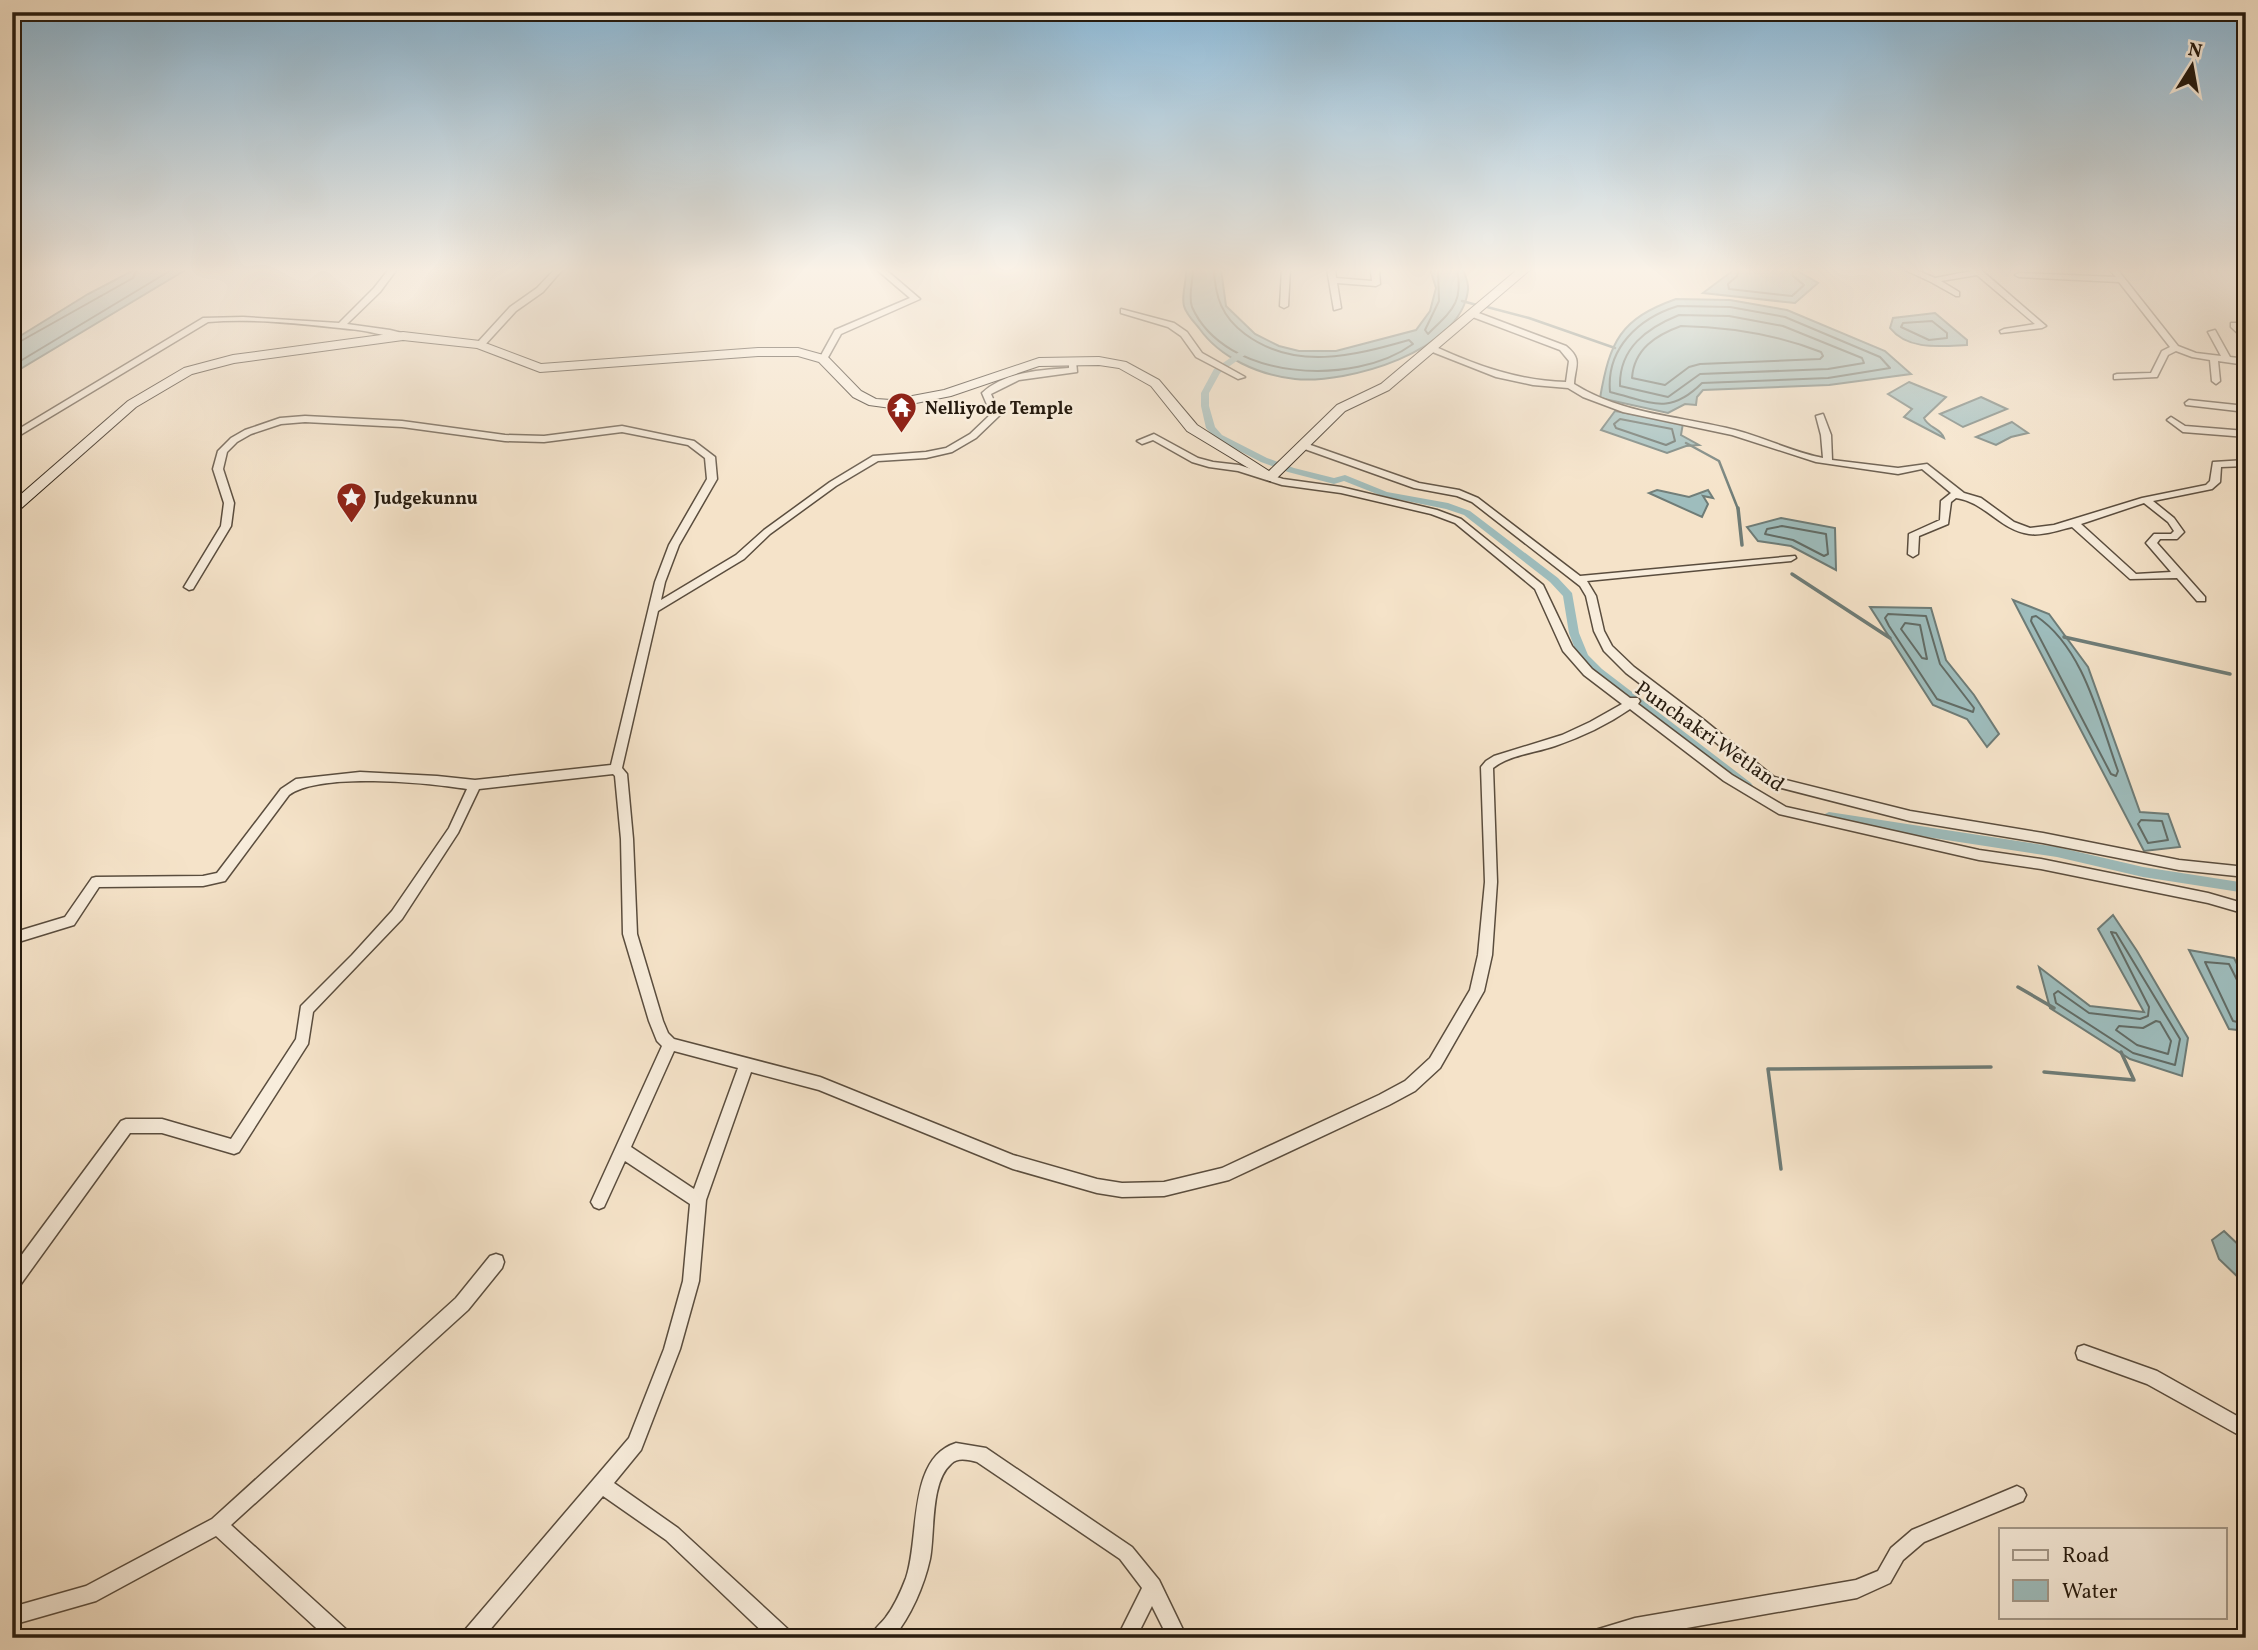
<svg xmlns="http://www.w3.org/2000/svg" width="2258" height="1650" viewBox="0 0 2258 1650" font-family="Vollkorn,serif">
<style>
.water{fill:#9ebdbd;stroke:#6e7c77;stroke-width:2}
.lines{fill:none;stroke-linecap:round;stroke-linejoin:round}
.shore{stroke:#626c66;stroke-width:2}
.stream-far1{stroke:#6e7c77;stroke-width:2.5}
.stream{stroke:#6e7c77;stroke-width:3.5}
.canal{fill:#9ebdbd;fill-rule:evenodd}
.minor-casing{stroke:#5a4d3e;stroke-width:3}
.secondary-casing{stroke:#261b0f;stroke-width:2}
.minor{fill:#f8eddc;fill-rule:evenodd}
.secondary{fill:#f8eddc;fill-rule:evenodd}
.labels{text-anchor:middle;stroke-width:5;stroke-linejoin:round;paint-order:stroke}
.far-poi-label{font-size:18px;font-weight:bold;fill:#261b0f;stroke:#f8eddc;text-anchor:start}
.street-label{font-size:21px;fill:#261b0f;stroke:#f8eddc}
</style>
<rect width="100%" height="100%" fill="#f5e3c9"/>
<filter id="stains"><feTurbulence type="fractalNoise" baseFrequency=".00286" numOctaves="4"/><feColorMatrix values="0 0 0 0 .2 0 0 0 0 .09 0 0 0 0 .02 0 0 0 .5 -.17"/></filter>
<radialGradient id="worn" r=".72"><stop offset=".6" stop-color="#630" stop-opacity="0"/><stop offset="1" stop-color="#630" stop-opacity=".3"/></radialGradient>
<!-- water -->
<g class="water">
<path d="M136,269H187L12,374V341L88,294Z"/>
<path d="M1186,269H1221L1226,306L1255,334L1279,346L1299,351H1336L1416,330L1430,311L1436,288L1430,269H1463C1465,275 1469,283 1468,290C1461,352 1347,384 1295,379C1259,375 1220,358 1199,328C1194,322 1186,314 1184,306C1181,296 1187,280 1186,269Z"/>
<path d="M1735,269H1794L1818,283L1795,303L1703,293Z"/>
<path d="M1676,299L1730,300L1787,310L1885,351L1911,374L1829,385L1703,390L1697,397L1696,405L1685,404L1668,413L1600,398C1610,341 1620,319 1676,299Z"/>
<path d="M1935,313L1967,340V345C1942,346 1908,351 1890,328L1893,318Z"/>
<path d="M1909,382L1946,397L1924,418C1928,428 1941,428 1944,438L1904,417L1912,409L1888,394Z"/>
<path d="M1981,397L2007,409L1963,427L1940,414Z"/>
<path d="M1615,411L1683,423L1681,435L1699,445L1686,446L1667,453L1601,430Z"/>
<path d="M2012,422L2028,433L2011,437L1996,445L1976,437Z"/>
<path d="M1657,490L1689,497L1708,490L1713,498L1703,496L1708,504L1702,517L1649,493Z"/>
<path d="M1781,518L1835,528L1836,570L1791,546L1758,541L1747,527Z"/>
<path d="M2013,600L2049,614L2088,667L2140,812L2168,814L2180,847L2144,851Z"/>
<path d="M1870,607L1931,608L1946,660L1974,695L1999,734L1987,747L1967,719L1933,705Z"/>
<path d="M2113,915L2137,951L2188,1038L2182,1076L2130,1059L2050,1008L2039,967L2090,1006L2144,1012L2098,929Z"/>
<path d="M2189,950L2234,958L2246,982V1031L2229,1029Z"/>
<path d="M2224,1231L2246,1252V1277L2242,1281L2219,1259L2212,1240Z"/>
</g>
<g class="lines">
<!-- shore -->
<g class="shore">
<path d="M1193,269C1193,281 1188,296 1192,307C1225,381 1354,387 1413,344L1409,340C1353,356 1295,371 1245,334C1222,317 1215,297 1214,269"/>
<path d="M1438,269L1439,301L1425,330L1428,334C1451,311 1464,303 1457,269"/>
<path d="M1739,269L1737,276L1728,284L1729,289L1792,296L1804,285L1793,276L1792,269"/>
<path d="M1678,306L1730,307L1785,317L1880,357L1890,368L1828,378L1702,383C1669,416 1651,402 1610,392C1606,348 1639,318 1678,306Z"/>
<path d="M1679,315L1729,316L1783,326L1862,358L1864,363L1828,369L1700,374L1668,397L1620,386C1619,348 1647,328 1679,315Z"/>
<path d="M1932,321L1947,333V338L1929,340L1901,327L1903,323Z"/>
<path d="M1681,326C1730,327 1775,334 1821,352L1823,356L1820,359L1700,364L1689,367L1665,385L1632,378C1634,349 1656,335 1681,326Z"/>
<path d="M12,346L133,278L137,269"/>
<path d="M12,366L173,269"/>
<path d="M1620,419L1672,429L1675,441L1666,445L1616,428L1614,424Z"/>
<path d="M1782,526L1826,534L1828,554L1824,556L1793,540L1765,534L1767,529Z"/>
<path d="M1888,614L1926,616L1940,664L1974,708L1973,712L1937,699L1889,626L1885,618Z"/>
<path d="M2036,616C2084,648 2099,719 2118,771L2116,776L2111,774L2031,621L2032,617Z"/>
<path d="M1905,623L1920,625L1927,659L1922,658L1901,629Z"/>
<path d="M2141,820L2162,821L2168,840L2148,843L2138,824Z"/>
<path d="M2111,932L2116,933L2180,1039L2175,1065L2133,1053L2056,1003L2054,994L2058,991L2089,1013L2140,1019L2148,1016L2149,1007Z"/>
<path d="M2246,983L2237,980L2229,964L2205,962L2233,1021L2246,1024"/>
<path d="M2156,1021L2160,1022L2171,1041L2168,1054L2137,1045L2116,1030L2119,1026L2143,1028Z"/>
</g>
<!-- stream-far1 -->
<g class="stream-far1">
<path d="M1462,301L1477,305"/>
<path d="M1487,307L1529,318L1615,348"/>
<path d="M1686,443L1719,461L1738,509"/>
</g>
<!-- stream -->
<g class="stream">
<path d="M1738,508L1742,545"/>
<path d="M1792,574L1890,638"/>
<path d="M2064,637L2230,674"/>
<path d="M2018,987L2054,1008"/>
<path d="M2044,1072L2134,1080L2121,1052"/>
<path d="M1781,1169L1768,1069L1991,1067"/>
</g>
<!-- canal -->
<g class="canal">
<path d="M1245,348L1252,350L1220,373L1209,393V406L1215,427L1222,435L1267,458L1294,468L1334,478L1345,475L1387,492L1448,503L1470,511L1558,578L1572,593L1579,633L1588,655L1602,669L1751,783L1753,786L1751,789H1743L1594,675L1578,657L1569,633L1563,596L1550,582L1464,515L1446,509L1382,496L1344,481L1334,484L1288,472L1261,462L1216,439L1206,428L1201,406V393L1214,369Z"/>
<path d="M1829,812L2057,847L2143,867L2246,883V893L2143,877L2057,857L1829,822L1825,820L1823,817L1825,814Z"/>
</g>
<defs>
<g id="minor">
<path d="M389,269H397L380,292L347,324L390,330L406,334V338C391,338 374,332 358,330C310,325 258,318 208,322L12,440V433L203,318L243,317L339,323L374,288Z"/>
<path d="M555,269H563L543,292L516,311L483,347H477V343L510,307L537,288Z"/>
<path d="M876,269H885L920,299L841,334L826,361H820L819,359L835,330L910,298Z"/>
<path d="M1282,269H1290L1288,306L1284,308L1280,306Z"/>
<path d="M1327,269H1335L1336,278L1372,281L1371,269H1379L1380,284L1376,286L1337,283L1341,308L1334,310Z"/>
<path d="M1903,269H1914L1935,278L1972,271L1971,269H1980L2046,326L2042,328L2001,333L2000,331L2004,329L2035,324L1977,275L1941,281L1959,292V296H1956L1931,282Z"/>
<path d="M2109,269H2117L2178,346L2196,353L2221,356L2208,332L2215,330L2230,357L2246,359V365L2218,361L2220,381L2216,384L2212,381L2210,360L2192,357L2176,351L2168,355L2157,377L2114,379V375L2117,374L2151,373L2162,351L2170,347L2119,282L2019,277L2015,275L2019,273L2116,277Z"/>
<path d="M1121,309L1174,323L1187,332L1202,353L1245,377L1238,379L1196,357L1181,336L1168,327L1121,313Z"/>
<path d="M1470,312H1476L1566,346C1583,360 1575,365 1574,384C1623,415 1681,416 1735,430C1765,438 1793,452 1823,458L1821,435L1816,416L1823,414L1831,435L1832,460L1898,468L1927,464L1964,493L1981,498L2014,522L2030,528L2054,525L2142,498L2206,485L2210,481L2213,462L2246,460V466L2221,467L2220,482L2212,489L2153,501L2174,518L2184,532L2177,539H2160L2157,543L2205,597V601H2197L2177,578L2130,579L2072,527C2059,530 2043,536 2029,534C2000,530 1985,502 1956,498L1951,502L1948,524L1919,536L1918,554L1913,557L1908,554L1909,534L1940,520L1941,501L1951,493L1922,469L1898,474L1816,462L1732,435L1623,412L1583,397L1568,388L1533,385L1496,377L1430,351V347H1436C1478,366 1519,381 1566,382L1569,361L1560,350L1470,316ZM2144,503L2168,522L2174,531L2171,534H2154L2146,543L2171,572L2136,574L2081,524Z"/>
<path d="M2231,323H2237L2246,334V341L2231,327Z"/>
<path d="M1069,359L1076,361L1077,372L1019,380L991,394L1000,415L976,438L952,452L926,458L878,461L836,486L770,534L744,559L658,611L622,768L627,774L633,839L637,934L663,1021L668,1033L674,1039L820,1077L1013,1155L1097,1179L1122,1183L1164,1182L1222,1168L1379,1095L1405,1081L1430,1058L1470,990L1478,955L1485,882L1481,767L1486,761L1494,756L1562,735L1590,722L1622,704L1584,675L1563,651L1535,589L1455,523L1431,514L1341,493L1282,485L1238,471L1209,467L1192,462L1153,440L1142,444L1137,441L1154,434L1198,458L1213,462L1239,465L1283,479L1341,487L1437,510L1461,519L1543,585L1572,646L1592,669L1630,698H1638L1640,701L1638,704L1732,775L1786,807L1979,850L2041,859L2208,893L2246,904V914L2208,903L2041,869L1979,860L1779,814L1724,781L1630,709C1607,725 1581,737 1555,746C1535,753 1509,755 1493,768L1497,882L1492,955L1484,991L1440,1068L1415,1091L1389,1105L1229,1180L1164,1196L1122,1197L1097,1193L1013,1169L819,1090L751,1072L706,1200L699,1281L680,1349L641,1450L614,1483L678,1528L790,1631L792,1638H769L666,1540L603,1496L483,1638H462L464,1631L629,1438L664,1349L683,1281L690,1204L625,1161L604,1207L599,1209L594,1207L591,1202L662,1046L657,1041L649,1021L623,934L621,839L615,776L613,774L479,789L458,833L402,919L313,1012L308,1044L239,1152L234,1154L162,1133H130L18,1288L12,1290V1268L121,1121L126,1119H162L231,1139L296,1039L301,1006L352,955L392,911L449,828L467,789C427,783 321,772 289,795L225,881L203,886L99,887L74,925L12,944V933L65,917L92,878L96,877L203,876L217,873L281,789L296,779L360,772L437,776L475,780L611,765L655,582L669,545L707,479L705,458L688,445L622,432L544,442L505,441L402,427L305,422L281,424L251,434L237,442L227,452L223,469L234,503L231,526L193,589L189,590L184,587L221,526L224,503L213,469L218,451L231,438L245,430L280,418L305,416L402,421L505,435L544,436L622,426L694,441L715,457L717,479L679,545L665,582L661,600L736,555L764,530L830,482L873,456L926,452L946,448L970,434L991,414L982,393C1005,372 1039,370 1069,368ZM674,1051L738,1068L694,1189L631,1147Z"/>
<path d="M2189,400L2246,406V412L2186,405L2185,403Z"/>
<path d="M2171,417L2185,426L2246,431V437L2183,432L2167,420Z"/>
<path d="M1302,442L1419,483L1459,490L1478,498L1580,576L1795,556L1796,558L1791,561L1587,581L1596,596L1604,631L1612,646L1634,667L1704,720L1774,777L1910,811L2043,833L2179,860L2246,867V877L2179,870L2043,843L1910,821L1766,784L1696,726L1626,673L1604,651L1594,631L1586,596L1580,586L1472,502L1457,496L1414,488L1299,447V443Z"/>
<path d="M496,1254L502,1256L504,1262L502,1268L468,1310L231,1525L348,1631L350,1638H327L216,1536L96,1601L12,1625V1607L86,1586L212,1519L456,1298L490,1256Z"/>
<path d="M2084,1345L2157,1371L2246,1421V1439L2147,1384L2078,1359L2076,1353L2078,1347Z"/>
<path d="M956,1443L986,1448L1132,1547L1159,1580L1187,1638H1168L1152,1606L1136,1638H1117L1142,1588L1120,1559L977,1462C968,1460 958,1457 951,1464C930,1482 935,1533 930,1559C924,1586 911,1616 893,1638H870C873,1629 881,1624 886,1617C895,1605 901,1591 906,1578C920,1538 907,1458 956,1443Z"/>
<path d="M2017,1486L2023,1489L2026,1495L2023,1501L1924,1542L1903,1560L1890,1583L1857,1598L1630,1638H1590L1592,1631L1635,1618L1856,1580L1878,1571L1891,1548L1912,1530Z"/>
</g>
<path id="secondary" d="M1518,269H1531L1389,390L1345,411L1275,480L1270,481L1187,431L1151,386L1119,368L1099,365L1039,366L951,396L891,408L869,405L853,397L819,362L798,356H758L540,372L477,348L403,340L234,363L192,374L136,407L17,512L12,513V502L128,401L184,368L233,355L403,332L480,341L541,364L758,348H798L827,356L861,391L876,399L891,400L944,390L1039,358L1099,357L1126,362L1159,380L1197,425L1269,471L1337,405L1381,384Z"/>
</defs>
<!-- minor casing -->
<use href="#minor" class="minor-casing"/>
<!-- secondary casing -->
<use href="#secondary" class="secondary-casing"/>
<!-- minor -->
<use href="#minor" class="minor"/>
<!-- secondary -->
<use href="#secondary" class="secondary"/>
</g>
<!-- sky -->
<linearGradient id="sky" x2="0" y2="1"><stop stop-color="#8ab8d7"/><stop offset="0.54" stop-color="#faf2e7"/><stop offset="1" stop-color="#faf2e7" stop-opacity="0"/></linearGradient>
<rect width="2258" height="500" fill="url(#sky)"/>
<!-- icons -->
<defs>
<symbol id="temple-pin" viewBox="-11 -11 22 30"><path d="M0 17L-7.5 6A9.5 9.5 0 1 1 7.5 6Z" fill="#8f2418" stroke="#f8eddc"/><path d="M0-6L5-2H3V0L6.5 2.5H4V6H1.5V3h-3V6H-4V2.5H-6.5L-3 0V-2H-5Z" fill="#fff"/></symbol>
<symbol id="sight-pin" viewBox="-11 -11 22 30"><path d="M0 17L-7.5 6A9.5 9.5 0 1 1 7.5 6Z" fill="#8f2418" stroke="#f8eddc"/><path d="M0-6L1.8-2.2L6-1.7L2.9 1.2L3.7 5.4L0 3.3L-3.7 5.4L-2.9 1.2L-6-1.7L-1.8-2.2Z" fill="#fff"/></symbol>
</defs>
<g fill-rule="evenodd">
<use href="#temple-pin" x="884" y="390" width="35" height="47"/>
<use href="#sight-pin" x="334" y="480" width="35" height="47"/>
</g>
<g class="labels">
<!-- far-poi labels -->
<g class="far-poi-label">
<text x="925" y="414">Nelliyode Temple</text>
<text x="374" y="504">Judgekunnu</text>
</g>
<!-- street labels -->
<g class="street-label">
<text transform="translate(1710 736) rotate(35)" y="7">Punchakri Wetland</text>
</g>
</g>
<!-- margin -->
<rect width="2258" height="1650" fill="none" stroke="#f5e3c9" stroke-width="42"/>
<rect x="14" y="14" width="2230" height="1622" fill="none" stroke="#261b0f" stroke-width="3.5"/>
<rect x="21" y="21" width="2216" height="1608" fill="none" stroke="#261b0f" stroke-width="2"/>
<!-- legend -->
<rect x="1999" y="1528" width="228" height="91" fill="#f8eddc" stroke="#a4998a" stroke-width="2"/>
<rect x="2013" y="1550" width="35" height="10" fill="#f8eddc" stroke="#a4998a" stroke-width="2"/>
<text x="2062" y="1562" font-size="21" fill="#261b0f">Road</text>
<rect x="2013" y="1580" width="35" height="21" fill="#9ebdbd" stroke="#a4998a" stroke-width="2"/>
<text x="2062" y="1598" font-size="21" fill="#261b0f">Water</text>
<!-- north arrow -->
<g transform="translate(2192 66) rotate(11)" stroke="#f8eddc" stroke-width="5" paint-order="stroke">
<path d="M0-5L12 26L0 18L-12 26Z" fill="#261b0f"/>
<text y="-10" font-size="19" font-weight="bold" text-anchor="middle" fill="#261b0f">N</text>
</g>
<rect width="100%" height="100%" filter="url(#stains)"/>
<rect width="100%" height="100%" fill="url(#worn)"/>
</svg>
